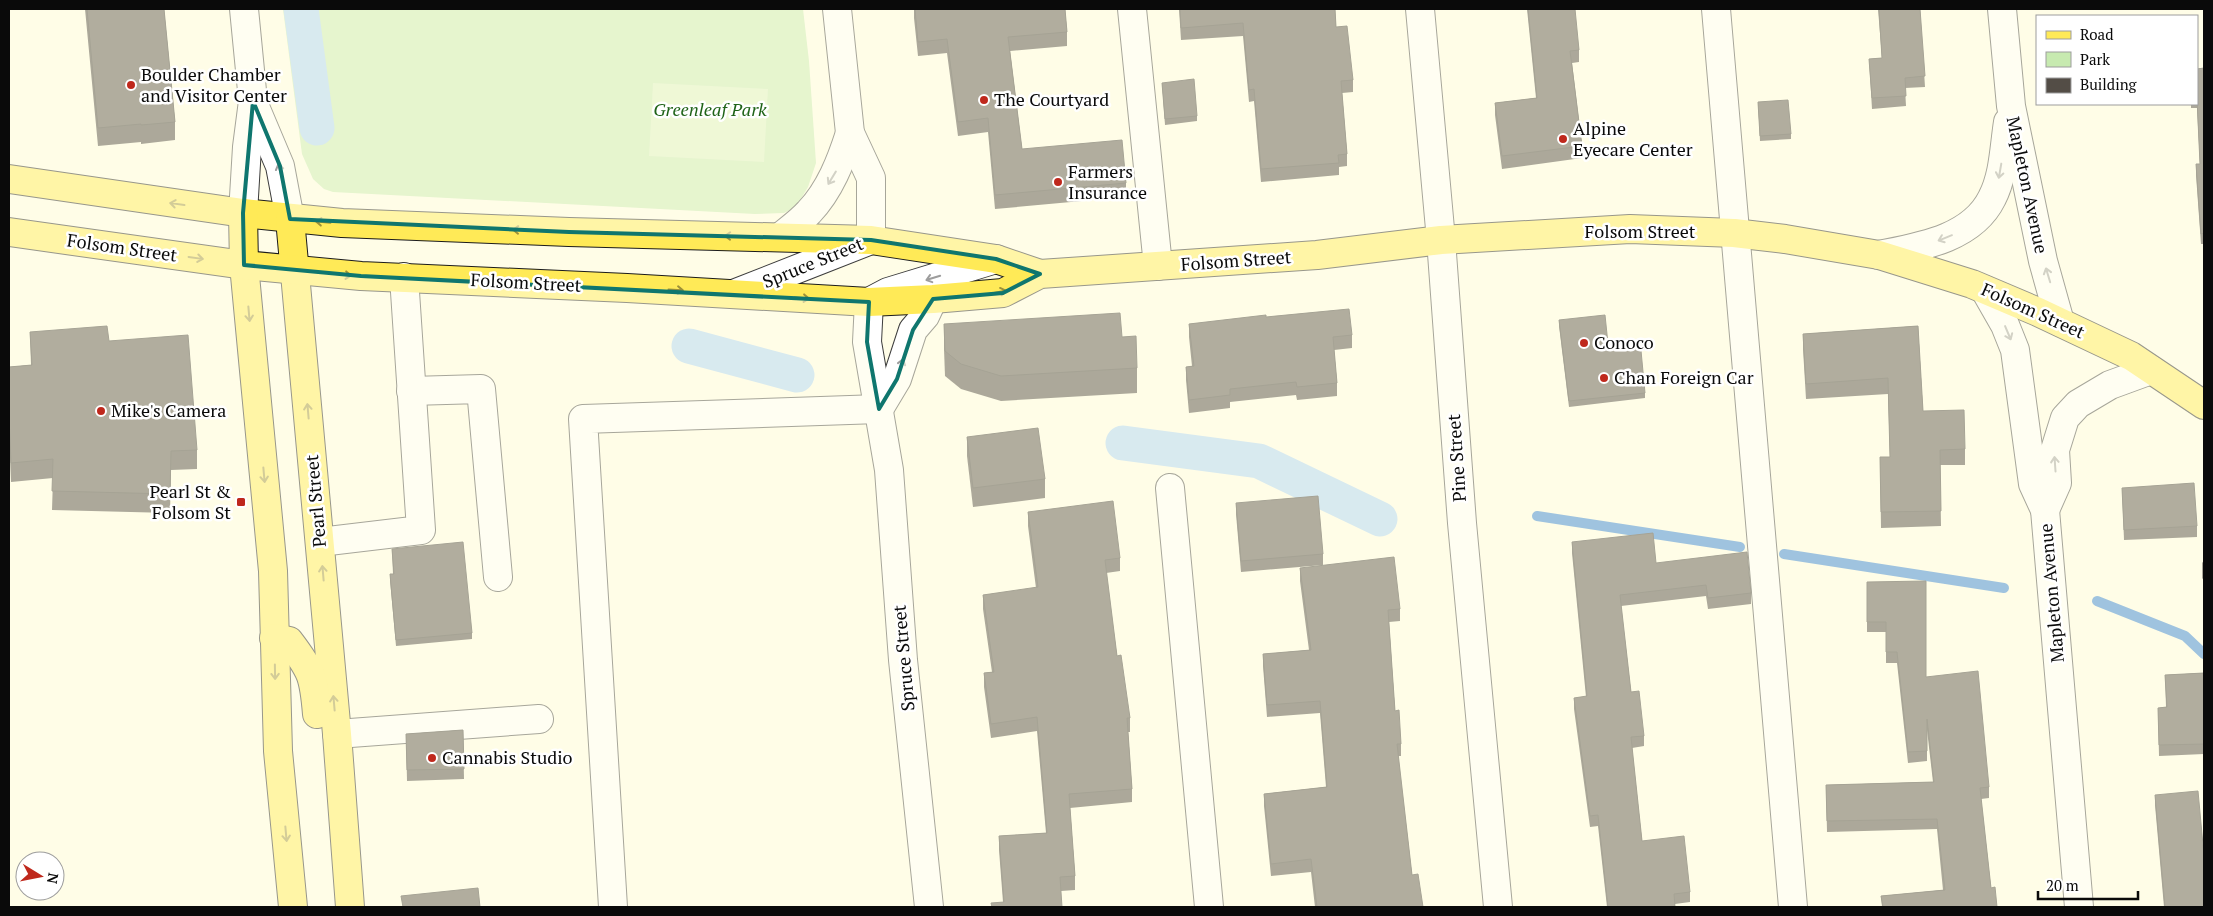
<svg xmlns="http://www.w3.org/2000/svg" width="2213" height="916" viewBox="0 0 2213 916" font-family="'PT Serif',serif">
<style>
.green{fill:#c7eab0}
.pitch{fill:#dbf1c2}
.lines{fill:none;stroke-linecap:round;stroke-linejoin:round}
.stream{stroke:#2c7dd4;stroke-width:10}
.canal{stroke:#a9d2f9;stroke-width:35}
.minor-casing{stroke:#3d3d3d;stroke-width:30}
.major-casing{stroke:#1b1b1b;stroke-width:30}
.minor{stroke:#fff;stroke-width:28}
.major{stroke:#ffea57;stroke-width:28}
.wall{fill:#47423c}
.building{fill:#534d46;stroke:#3a3631}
.oneway{stroke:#9d9d9d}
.oneway2{stroke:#9d9038}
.marked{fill:none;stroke:#0f766e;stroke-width:4;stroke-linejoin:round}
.poi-dot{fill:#bf281c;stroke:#fff;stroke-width:2}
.labels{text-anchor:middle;stroke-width:5;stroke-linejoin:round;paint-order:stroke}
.poi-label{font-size:18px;fill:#0a0a0a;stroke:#fff;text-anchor:start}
.park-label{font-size:18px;font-style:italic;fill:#1f6318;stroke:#fff}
.street-label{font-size:18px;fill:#0a0a0a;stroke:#fff}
</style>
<rect width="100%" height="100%" fill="#fffde7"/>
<!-- green -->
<path class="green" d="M283,9H803L809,61L816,163L808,187L796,207L784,213L755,214L333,192L324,189L313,179L302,154Z"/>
<!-- pitch -->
<path class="pitch" d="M653,83L768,89L764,162L649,156Z"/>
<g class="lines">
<!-- stream -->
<g class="stream">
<path d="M1537,516L1740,547"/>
<path d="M1784,554L2004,588"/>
<path d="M2097,601L2185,636L2204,654"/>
</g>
<!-- canal -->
<g class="canal">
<path d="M301,9L317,128"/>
<path d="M689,346L797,375"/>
<path d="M1123,443L1259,461L1380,519"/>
</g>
<defs>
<g id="minor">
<path d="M1132,9L1158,266"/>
<path d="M1420,9L1441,240L1462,523L1498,907"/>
<path d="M1716,9L1793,907"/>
<path d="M2002,9L2011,106L2043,261L2060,322"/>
<path d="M253,102L280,166L290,219"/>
<path d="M243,213L247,147L253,101L244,9"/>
<path d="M780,237C790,229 801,221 809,212C830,190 841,161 850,133"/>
<path d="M1879,255C1919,247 1972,239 1992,198C2004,175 2004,147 2008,122"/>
<path d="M1985,290L2005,325L2015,350L2033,484L2045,510L2079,907"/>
<path d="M736,293L871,240V178L850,133L837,9"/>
<path d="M411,391L481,389L498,577"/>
<path d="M879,409L897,379L913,330L925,316L933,299"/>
<path d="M1170,488L1209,907"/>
<path d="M2045,510L2057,483L2055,450L2065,418L2078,404L2110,385L2151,370"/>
<path d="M320,542L421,530L404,277"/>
<path d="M337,734L539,719"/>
<path d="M613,907L583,419L879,409"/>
<path d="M929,907L903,660L889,470L867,342L869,302L888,292L996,259"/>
</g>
<g id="major">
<path d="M9,179L243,213L342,223L569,232L871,240L996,259L1040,274"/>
<path d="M243,213L244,265L273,571L278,751L293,907"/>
<path d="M290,219L337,734L350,907"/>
<path d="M9,232L244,265L361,276L627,288L869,302L933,299L1003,293L1040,274L1317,255L1441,240L1630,229L1734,233L1785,239L1879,255L1972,284L2038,312L2131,356L2204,405"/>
<path d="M274,638L289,641C312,671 314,677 317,714"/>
</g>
</defs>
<!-- minor casing -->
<use href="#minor" class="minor-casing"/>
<!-- major casing -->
<use href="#major" class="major-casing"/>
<!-- minor -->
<use href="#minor" class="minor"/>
<!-- major -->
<use href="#major" class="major"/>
</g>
<!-- wall -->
<g class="wall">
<path d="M85,9H164L175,122V140L141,144V142L98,146Z"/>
<path d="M914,9H1065L1067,32V46L1010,51L1022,149L1126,183V197L995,209L988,132L958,136L947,53L918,56L914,18Z"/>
<path d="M1179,9H1335L1336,27L1353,80V92L1342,93L1347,154V166L1339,167V175L1261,182L1254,101L1249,102L1243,36L1181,40Z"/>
<path d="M1527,9H1571L1579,50V62L1572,63L1582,146V158L1502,169L1495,115V103L1536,98Z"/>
<path d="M1878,9H1920L1925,87L1905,88L1906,106L1872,109L1869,59L1882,58Z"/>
<path d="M2204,68V244H2201L2196,175V164H2200L2197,108H2191V104H2197V69Z"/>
<path d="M1162,83L1197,116V121L1165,125Z"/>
<path d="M1758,102L1791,134V139L1760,141Z"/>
<path d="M1266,317L1352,335V348L1334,350L1337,383V396L1297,400L1296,395L1230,402V408L1189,413L1186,380V367L1192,366L1189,337V324Z"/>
<path d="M1559,320L1608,344L1645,393V398L1569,407L1559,326Z"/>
<path d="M944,324L1122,337L1137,368V393L1001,401L961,389L945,376L944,349Z"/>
<path d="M1918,326L1923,411L1965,449V465H1940L1941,526L1881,528L1880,457H1890L1888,394L1806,399L1803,349V334Z"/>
<path d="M30,332L109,341L197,450V469L171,470L170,513L52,510L53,478L11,482L9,435V367L31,365Z"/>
<path d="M967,437L1045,479V498L973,507L967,456Z"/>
<path d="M2122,488L2197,526V537L2124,540Z"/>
<path d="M1236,503L1323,554V565L1241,572L1236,514Z"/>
<path d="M1028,512L1120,558V571L1106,573L1117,656L1130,718V732H1128L1132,789V802L1070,808L1075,876V890L1061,891L1003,902L999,850V836L1046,833L1037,731L991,738L984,687V673L992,672L983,609V595L1036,588L1028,526Z"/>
<path d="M1572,542L1656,563L1751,593V604L1708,609L1706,596L1621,606L1631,692L1644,736V746L1632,748L1642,841L1690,892V902L1675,904V907H1607L1598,826L1590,827L1574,709V698L1586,697L1572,553Z"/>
<path d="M392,549L472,633V639L396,646L390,580V574H393Z"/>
<path d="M2204,560V581L2202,578V563Z"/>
<path d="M1300,568L1400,609V621L1389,622L1395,711L1401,744V756H1398L1412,875L1423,907H1315L1311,872L1271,876L1264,806V794L1326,787L1320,713L1267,717L1263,666V654L1309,650L1300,581Z"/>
<path d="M1867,582L1926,677L1989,787V798L1981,799L1991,888L1997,907H1882L1881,896L1943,890L1937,829L1827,832L1826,785L1933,782L1927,730V761L1908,763L1897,663H1886V632H1867Z"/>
<path d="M2204,673V754L2159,756L2158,708L2166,707L2165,675Z"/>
<path d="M463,730L464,779L407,781L406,734Z"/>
<path d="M2155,795L2204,907H2164L2155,805Z"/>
</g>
<!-- building -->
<g class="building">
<path d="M87,9H164L175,122L141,125V124L98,128Z"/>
<path d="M915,9H1065L1067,32L1008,37L1022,149L1122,140L1126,183L995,195L988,118L958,122L947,39L918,42Z"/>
<path d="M1180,9H1335L1336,27L1347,26L1353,80L1341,81L1347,154L1338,155L1339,163L1261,169L1254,89L1249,90L1243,23L1181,28Z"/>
<path d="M1528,9H1575L1579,50L1570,51L1582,146L1502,156L1495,103L1537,98Z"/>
<path d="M1879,9H1920L1925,76L1905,78L1906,96L1872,98L1869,59L1882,58Z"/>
<path d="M2204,68V233L2201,234L2196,164H2200L2197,98V69Z"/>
<path d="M1194,79L1197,116L1165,119L1162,83Z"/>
<path d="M1788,100L1791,134L1760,136L1758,102Z"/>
<path d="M1349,309L1352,335L1333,337L1337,383L1297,387L1296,382L1230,389V395L1189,400L1186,367L1194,366L1189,324L1266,315V317Z"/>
<path d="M1120,313L1122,337L1136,336L1137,368L1001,376L961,364L945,351L944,324Z"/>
<path d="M1605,315L1608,344L1640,340L1645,393L1569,401L1559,320Z"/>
<path d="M107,326L109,341L188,335L197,450L171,451L170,494L52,491L53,459L11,463L9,416V367L32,365L30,332Z"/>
<path d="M1918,326L1923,411L1964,410L1965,449L1940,450L1941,511L1881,512L1880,457H1890L1888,378L1806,384L1803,334Z"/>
<path d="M1038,428L1045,479L973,488L967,437Z"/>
<path d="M2194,483L2197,526L2124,530L2122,488Z"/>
<path d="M1318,496L1323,554L1241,561L1236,503Z"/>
<path d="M1113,501L1120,558L1105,560L1117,656L1121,655L1130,718H1127L1132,789L1069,794L1075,876L1060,877L1062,907H992L991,903L1004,902L999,836L1047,833L1037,717L991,724L984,673L994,672L983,595L1038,587L1028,512Z"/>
<path d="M1653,533L1656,563L1747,552L1751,593L1708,598L1706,585L1620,595L1631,692L1639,691L1644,736L1631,737L1642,841L1684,836L1690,892L1674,894L1675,907H1608L1598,815L1590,816L1574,698L1587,696L1572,542Z"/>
<path d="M463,542L472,633L396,640L390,574H394L392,549Z"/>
<path d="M1394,557L1400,609L1388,610L1395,711L1399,710L1401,744H1397L1412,875L1418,874L1423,907H1317L1311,859L1271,864L1264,794L1327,787L1320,701L1267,705L1263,654L1311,650L1300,568Z"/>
<path d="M1926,581V677L1978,671L1989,787L1980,788L1991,888L1995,887L1997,907H1883L1881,896L1945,890L1937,819L1827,821L1826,785L1934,782L1927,719V751L1908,752L1897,652H1886V622H1867V582Z"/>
<path d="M2204,673V744L2159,745L2158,708L2167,707L2165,675Z"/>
<path d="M463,730L464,769L407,770L406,734Z"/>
<path d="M2198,791L2204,856V907H2165L2155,795Z"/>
<path d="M478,888L480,907H403L401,896Z"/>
</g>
<!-- one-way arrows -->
<defs><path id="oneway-shaft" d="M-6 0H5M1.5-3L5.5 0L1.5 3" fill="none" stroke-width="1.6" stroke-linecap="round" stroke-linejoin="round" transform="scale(1.25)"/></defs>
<g class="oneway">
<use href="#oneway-shaft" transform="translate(280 171) rotate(-104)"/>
<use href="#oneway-shaft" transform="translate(2000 171) rotate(100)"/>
<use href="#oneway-shaft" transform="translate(832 178) rotate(121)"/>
<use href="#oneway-shaft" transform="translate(1945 238) rotate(158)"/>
<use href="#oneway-shaft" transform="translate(2048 275) rotate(-107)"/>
<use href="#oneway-shaft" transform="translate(933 278) rotate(163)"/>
<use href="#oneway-shaft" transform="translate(2008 333) rotate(67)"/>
<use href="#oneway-shaft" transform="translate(901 366) rotate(-73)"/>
<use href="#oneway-shaft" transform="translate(2055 464) rotate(-94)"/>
</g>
<g class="oneway2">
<use href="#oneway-shaft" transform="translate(177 204) rotate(-172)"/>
<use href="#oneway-shaft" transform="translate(323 222) rotate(-175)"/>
<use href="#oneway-shaft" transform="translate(520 230) rotate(-178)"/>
<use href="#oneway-shaft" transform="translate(732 236) rotate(-179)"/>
<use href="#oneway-shaft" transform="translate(196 258) rotate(8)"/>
<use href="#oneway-shaft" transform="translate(344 275) rotate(5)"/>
<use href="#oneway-shaft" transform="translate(676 290) rotate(3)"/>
<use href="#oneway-shaft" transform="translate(999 292) rotate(-12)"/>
<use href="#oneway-shaft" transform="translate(802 298) rotate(4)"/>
<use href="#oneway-shaft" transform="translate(249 314) rotate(85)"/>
<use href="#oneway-shaft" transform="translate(308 411) rotate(-95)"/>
<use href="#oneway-shaft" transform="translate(264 475) rotate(85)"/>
<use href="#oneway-shaft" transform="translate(323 573) rotate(-95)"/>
<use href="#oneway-shaft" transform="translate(275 672) rotate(89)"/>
<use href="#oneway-shaft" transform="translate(334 703) rotate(-95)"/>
<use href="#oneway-shaft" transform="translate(286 834) rotate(85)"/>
</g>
<!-- marked area -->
<path d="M0 0H2213V916H0ZM253,101L280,166L290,219L569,232L871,240L996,259L1040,274L1003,293L933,299L913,330L897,379L879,409L867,342L869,302L361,276L244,265L243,213Z" fill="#fffde7" fill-opacity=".55" fill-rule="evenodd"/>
<path class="marked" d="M253,101L280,166L290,219L569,232L871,240L996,259L1040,274L1003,293L933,299L913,330L897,379L879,409L867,342L869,302L361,276L244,265L243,213Z"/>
<!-- markers -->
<g class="poi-dot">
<circle cx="131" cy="85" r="5"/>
<circle cx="984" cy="100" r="5"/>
<circle cx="1563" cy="139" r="5"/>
<circle cx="1058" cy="182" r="5"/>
<circle cx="1584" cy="343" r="5"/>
<circle cx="1604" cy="378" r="5"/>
<circle cx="101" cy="411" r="5"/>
<rect x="236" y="497" width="10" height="10" rx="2.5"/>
<circle cx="432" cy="758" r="5"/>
</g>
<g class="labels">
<!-- poi labels -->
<g class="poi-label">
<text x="141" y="81">Boulder Chamber<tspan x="141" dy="21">and Visitor Center</tspan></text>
<text x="994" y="106">The Courtyard</text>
<text x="1573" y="135">Alpine<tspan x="1573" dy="21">Eyecare Center</tspan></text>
<text x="1068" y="178">Farmers<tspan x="1068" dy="21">Insurance</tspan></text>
<text x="1594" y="349">Conoco</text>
<text x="1614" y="384">Chan Foreign Car</text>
<text x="111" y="417">Mike's Camera</text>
<text x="231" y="498" text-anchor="end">Pearl St &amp;<tspan x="231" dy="21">Folsom St</tspan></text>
<text x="442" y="764">Cannabis Studio</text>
</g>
<!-- park labels -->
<g class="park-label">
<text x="710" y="116">Greenleaf Park</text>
</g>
<!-- street labels -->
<g class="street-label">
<text transform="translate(2027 185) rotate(78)" y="6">Mapleton Avenue</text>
<text x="1640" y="238">Folsom Street</text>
<text transform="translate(122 248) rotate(8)" y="6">Folsom Street</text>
<text transform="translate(1236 261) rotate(-4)" y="6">Folsom Street</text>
<text transform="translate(813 263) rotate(-22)" y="6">Spruce Street</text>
<text transform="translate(526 283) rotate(3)" y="6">Folsom Street</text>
<text transform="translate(2033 311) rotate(24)" y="6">Folsom Street</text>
<text transform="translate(1457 458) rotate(-94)" y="6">Pine Street</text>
<text transform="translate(316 501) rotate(-95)" y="6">Pearl Street</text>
<text transform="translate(2052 593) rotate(-95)" y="6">Mapleton Avenue</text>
<text transform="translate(904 658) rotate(-95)" y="6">Spruce Street</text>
</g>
</g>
<!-- border -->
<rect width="2213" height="916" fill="none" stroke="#0a0a0a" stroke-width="20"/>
<!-- legend -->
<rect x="2036" y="15" width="162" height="90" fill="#ffffff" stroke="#9d9d9d"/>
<rect x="2046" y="31" width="25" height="8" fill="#ffea57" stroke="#9d9d9d"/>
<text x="2080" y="40" font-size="15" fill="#0a0a0a">Road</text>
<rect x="2046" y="52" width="25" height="15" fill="#c7eab0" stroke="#9d9d9d"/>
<text x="2080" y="65" font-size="15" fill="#0a0a0a">Park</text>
<rect x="2046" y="78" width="25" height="15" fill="#534d46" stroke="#9d9d9d"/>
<text x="2080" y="90" font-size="15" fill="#0a0a0a">Building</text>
<!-- north arrow -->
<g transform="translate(40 876) rotate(100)"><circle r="24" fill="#ffffff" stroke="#9d9d9d"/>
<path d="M0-4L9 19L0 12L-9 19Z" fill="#bf281c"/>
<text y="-8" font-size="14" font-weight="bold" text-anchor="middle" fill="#0a0a0a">N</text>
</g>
<!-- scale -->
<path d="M2038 891v8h100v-8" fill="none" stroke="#0a0a0a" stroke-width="2.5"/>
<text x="2046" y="891" font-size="15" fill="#0a0a0a" stroke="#ffffff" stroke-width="4" paint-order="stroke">20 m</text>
</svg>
